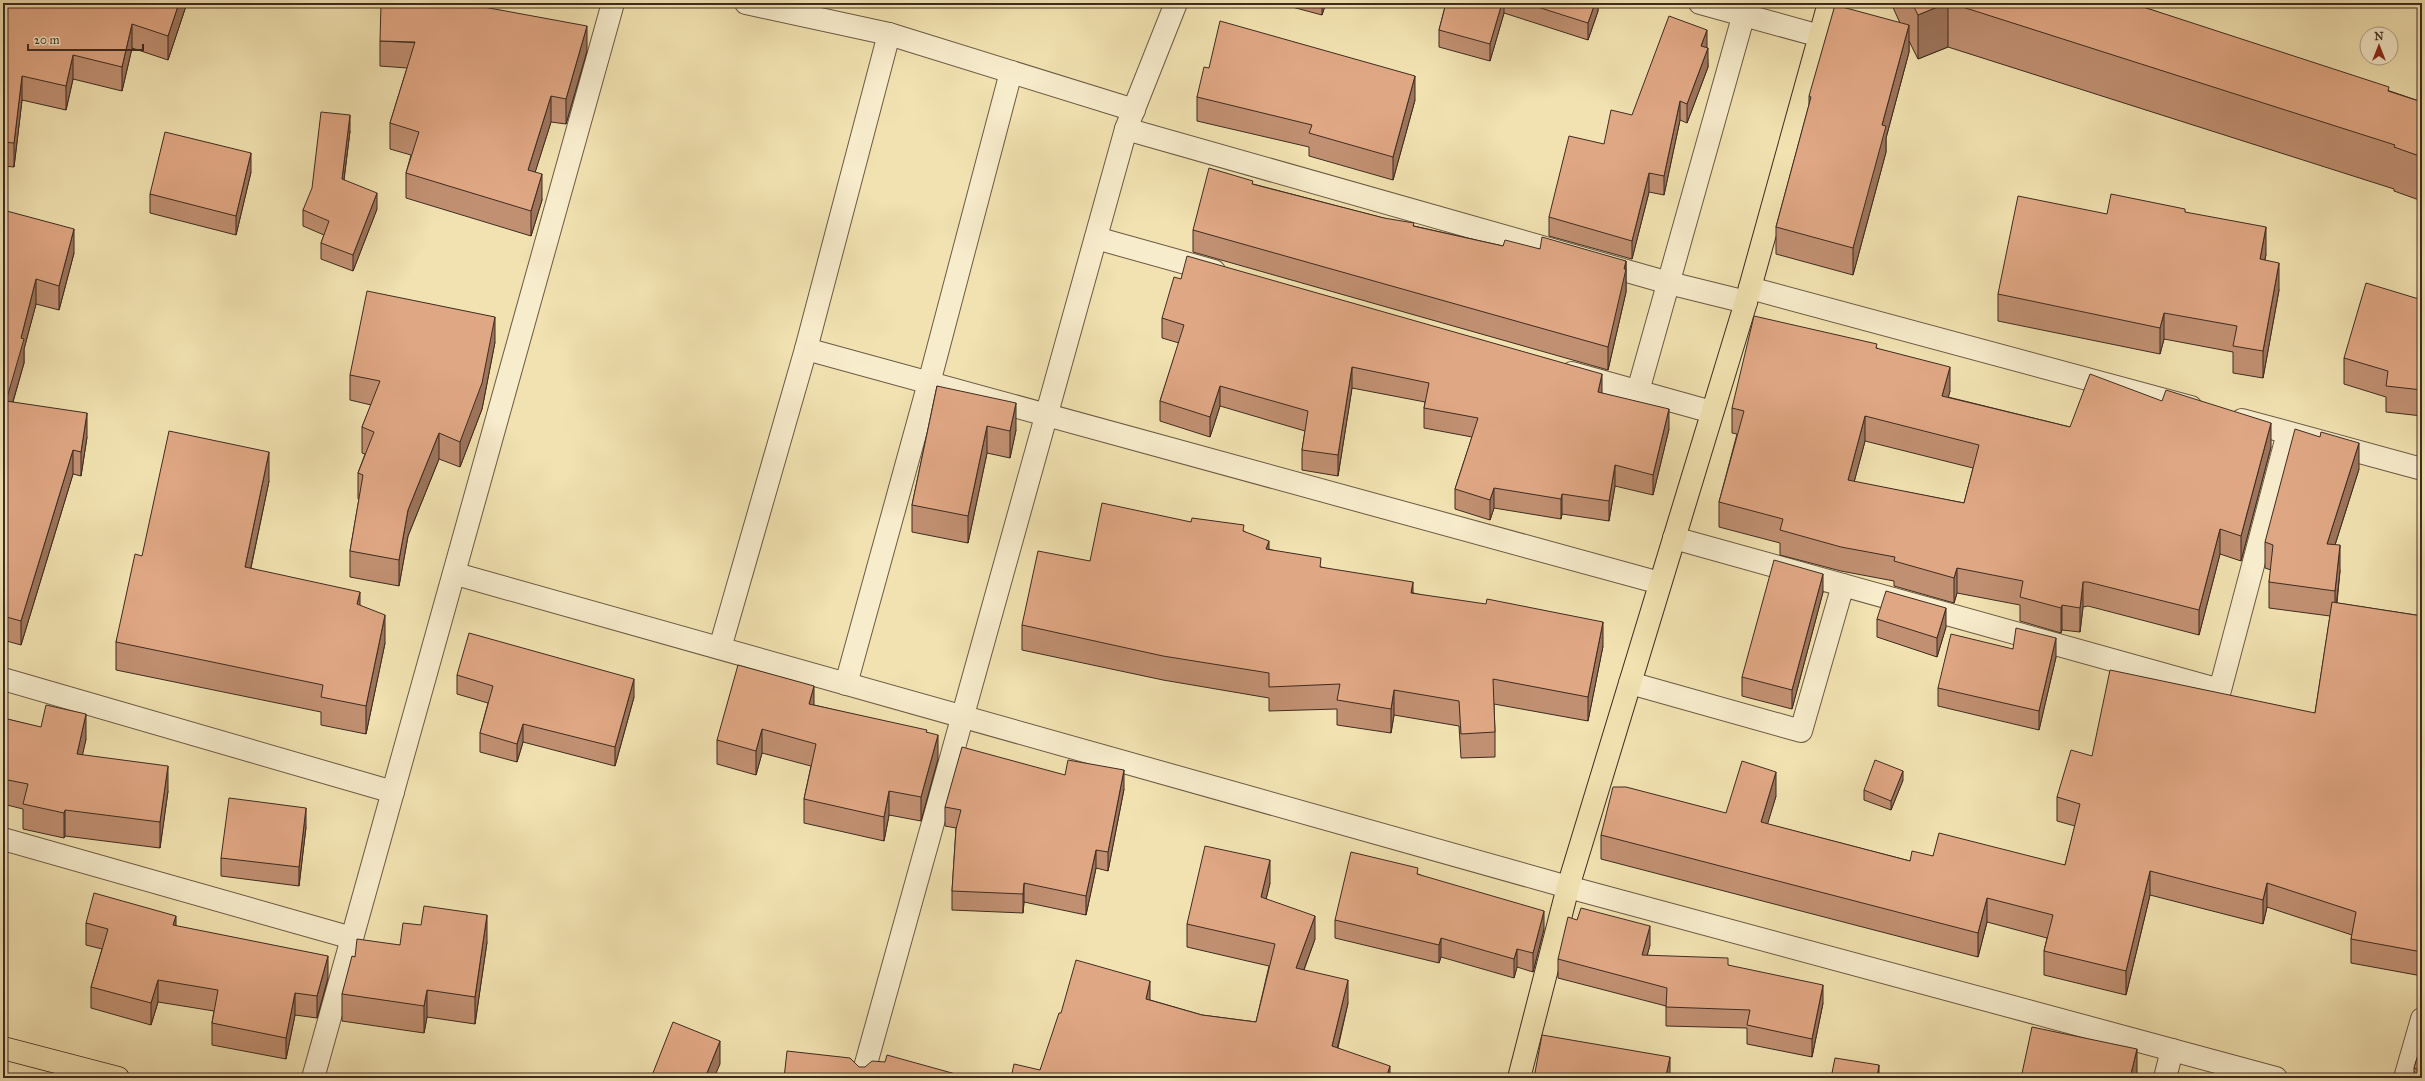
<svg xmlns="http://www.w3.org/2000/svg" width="2425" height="1081" viewBox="0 0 2425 1081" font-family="'IM FELL Great Primer',serif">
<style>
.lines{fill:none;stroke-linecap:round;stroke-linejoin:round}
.minor-casing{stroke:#6b5944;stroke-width:24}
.major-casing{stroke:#3e2b20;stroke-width:24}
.minor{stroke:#f7eccc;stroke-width:22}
.major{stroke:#f2e2b1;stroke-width:22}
.wall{fill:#c19072;stroke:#3e2b20;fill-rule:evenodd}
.shaded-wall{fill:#9d755c;stroke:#3e2b20}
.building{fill:#e0a784;stroke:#3e2b20;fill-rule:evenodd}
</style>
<rect width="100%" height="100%" fill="#f2e2b1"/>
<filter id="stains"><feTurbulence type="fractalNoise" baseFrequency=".005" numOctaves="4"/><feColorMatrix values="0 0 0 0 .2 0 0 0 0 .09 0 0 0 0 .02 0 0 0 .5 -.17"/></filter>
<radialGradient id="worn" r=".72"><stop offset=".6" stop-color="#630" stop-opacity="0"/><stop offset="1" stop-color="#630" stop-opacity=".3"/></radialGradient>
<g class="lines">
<defs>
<g id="minor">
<path d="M746,3L889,34L1134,110"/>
<path d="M1700,3L1820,36"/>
<path d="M1126,129L1669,283L1746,302"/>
<path d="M1096,238L1214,271"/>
<path d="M1750,288L2191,407"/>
<path d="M806,349L1660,583"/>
<path d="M1572,373L1712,412"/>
<path d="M1638,391L1747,3"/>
<path d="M2242,420L2422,469"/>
<path d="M1674,538L2220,690L2288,433"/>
<path d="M456,574L1568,887L2276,1078"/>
<path d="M720,648L806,349L889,34"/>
<path d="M3,679L393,792"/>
<path d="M1630,683L1801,731L1843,585"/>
<path d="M846,684L929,383L1011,72"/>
<path d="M3,839L352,938"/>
<path d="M313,1078L613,3"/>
<path d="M862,1078L1126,129L1176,3"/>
<path d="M2165,1078L2172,1050"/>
<path d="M2405,1078L2422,1019"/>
</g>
<g id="major">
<path d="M3,1048L118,1078"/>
<path d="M1519,1078L1568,887L1746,302L1829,3"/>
</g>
</defs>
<!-- minor casing -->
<use href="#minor" class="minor-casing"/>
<!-- major casing -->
<use href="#major" class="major-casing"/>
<!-- minor -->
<use href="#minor" class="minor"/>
<!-- major -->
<use href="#major" class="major"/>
</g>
<!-- wall -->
<g class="wall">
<path d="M3,3H187L168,60L132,48L122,91L73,79L66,110L22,100L14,167L3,166Z"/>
<path d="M1277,3H1326L1322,15Z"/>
<path d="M1446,3H1598V11L1588,40L1504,13L1490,61L1439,47V30Z"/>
<path d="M1891,3H2131L2422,102V201L2394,191V189L1948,47L1918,59L1909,41V52L1886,138V152L1853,275L1776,254V227L1809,105V96L1900,23Z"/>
<path d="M380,41L587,51L566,124L551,122L535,172L542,200L531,236L406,198V173L411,155L390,149V123L407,68L380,66Z"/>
<path d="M1707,48L1708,67L1687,123L1680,120L1664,195L1649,192L1632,259L1549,236V217L1604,144L1632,115Z"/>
<path d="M1209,68L1415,100L1393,180L1309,156V147L1197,121V97Z"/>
<path d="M350,131L344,180L377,209L353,271L321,259V243L324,235L303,226V210Z"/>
<path d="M251,172L236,235L150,213V194Z"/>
<path d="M1253,184L1414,226L1503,246L1540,249L1626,261V292L1608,370L1193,252V230Z"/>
<path d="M3,210L74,253L59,310L36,304L24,349V363L13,402L87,437L81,476L73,474L21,645L3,640Z"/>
<path d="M2185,212L2266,254L2265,260L2279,290L2263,378L2233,373V352L2164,339L2160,354L1998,321V294L2107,214Z"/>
<path d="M2420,299L2422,300V416L2386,412V397L2344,384V358Z"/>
<path d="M1162,318L1602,393L1669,429L1653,495L1615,486L1609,521L1562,514L1561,519L1494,508L1490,520L1455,509V489L1472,437L1424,428V408L1425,402L1352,388L1338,476L1302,470V450L1305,431L1220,406L1210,437L1160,421V401L1179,343L1162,338Z"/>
<path d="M495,342L482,409L460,467L439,459L408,536L399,586L350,577V551L359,499H358V473L365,454L362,453V427L371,405L350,400V375Z"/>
<path d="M1877,348L1950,391L1948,397L2070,427L2271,447L2241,561L2220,554L2199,635L2088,606L2083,607L2080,632L2062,630L2061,633L2020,621V605L1957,593L1954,603L1894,586V581L1841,571L1780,555V543L1719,527V502L1737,434L1732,433V408ZM1865,441L1973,468L1964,503L1854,482Z"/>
<path d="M937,386L1016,430L1010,458L987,453L968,543L912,532V505Z"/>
<path d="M2359,469L2335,545L2340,571L2337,603L2422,616V976L2351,963V939L2352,935L2267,907L2263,924L2150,895L2126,995L2044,975V951L2047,938L1987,922L1978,957L1601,859V835L1726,813L1776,796L1767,824L1910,861L1933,856L2065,865L2075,826L2057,821V797L2092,756L2315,713L2330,616L2269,608V582L2271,570L2265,568V542Z"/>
<path d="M269,481L251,568L360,605L385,643L366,734L321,725V712L116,670V642L142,556Z"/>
<path d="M1191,522L1244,531L1269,549L1321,567L1603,646L1588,721L1494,704L1495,732V757L1461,758L1459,726L1394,715L1391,733L1337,725V709L1269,711V698L1163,680L1022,650V625L1090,561Z"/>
<path d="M1823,592L1792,709L1742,696V677Z"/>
<path d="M1877,619L1946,627L1937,657L1877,637Z"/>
<path d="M2013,649L2056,657L2039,730L1938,706V688Z"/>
<path d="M457,675L634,697L615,766L523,742L517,762L480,752V733L488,703L457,694Z"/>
<path d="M814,705L927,732L938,759L921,821L889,815L884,841L804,823V799L811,766L762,753L756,775L717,764V740Z"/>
<path d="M3,718L86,739L82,755L168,791L160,848L65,836L64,838L23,829V809L3,804Z"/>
<path d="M1065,775L1124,789L1108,871L1096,868L1086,915L1024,902L1023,913L952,910V891L956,828L945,826V807Z"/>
<path d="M1903,780L1891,810L1864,800V790Z"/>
<path d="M306,827L299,886L221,876V858Z"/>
<path d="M1418,874L1544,929L1533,972L1517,967L1514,978L1441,957L1439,963L1335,938V920Z"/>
<path d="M1270,883L1266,899L1315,939L1304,970L1348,1003L1338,1048L1390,1078L1040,1070L1150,1000L1202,1015L1256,1022L1269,966L1187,947V924Z"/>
<path d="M86,923L176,926L328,978L317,1018L295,1015L286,1059L212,1045V1023L214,1011L158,1002L151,1025L91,1008V987L102,949L86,945Z"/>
<path d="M487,942L475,1024L427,1017L424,1033L342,1021V994L355,957L400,945Z"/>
<path d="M1650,945L1647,955L1728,965L1823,1003L1812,1057L1747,1044V1028L1666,1026V1006L1558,978V959Z"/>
<path d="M2422,1042V1078H2414V1068Z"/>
</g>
<!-- shaded-wall -->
<g class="shaded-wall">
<path d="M179,3H187L168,60V36Z"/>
<path d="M1322,3H1326L1322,15Z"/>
<path d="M1502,3H1504V13L1490,61V44Z"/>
<path d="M1595,3H1598V11L1588,40V23Z"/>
<path d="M1947,3H1948V47L1918,59V15Z"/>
<path d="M132,24V48L122,91V67Z"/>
<path d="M1909,25V52L1886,138V152L1853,275V248L1882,125Z"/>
<path d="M587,26V51L566,124V99Z"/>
<path d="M1707,30V49L1701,46Z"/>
<path d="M1708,48V67L1687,123V104Z"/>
<path d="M73,55V79L66,110V86Z"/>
<path d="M22,76V100L14,167V143Z"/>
<path d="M1415,76V100L1393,180V157Z"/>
<path d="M551,96V122L528,195V170Z"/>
<path d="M1680,101V120L1664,195V176Z"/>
<path d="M350,115V131L342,195V179Z"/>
<path d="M251,153V172L236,235V216Z"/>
<path d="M1649,173V192L1632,259V241Z"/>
<path d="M542,174V200L531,236V211Z"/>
<path d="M377,193V209L353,271V255Z"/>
<path d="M2266,227V254L2260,286V259Z"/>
<path d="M74,229V253L59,310V286Z"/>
<path d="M1626,261V292L1608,370V347Z"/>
<path d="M2279,263V290L2263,378V351Z"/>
<path d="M36,279V304L24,349V363L6,425V401L21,338Z"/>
<path d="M2164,313V339L2160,354V328Z"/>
<path d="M495,317V342L482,409L460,467V442Z"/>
<path d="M1352,367V388L1338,476V455Z"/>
<path d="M1950,367V391L1942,421V396Z"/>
<path d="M1602,374V394L1598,392Z"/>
<path d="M1220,386V406L1210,437V417Z"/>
<path d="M1016,403V430L1010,458V431Z"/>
<path d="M1669,409V429L1653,495V475Z"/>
<path d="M87,413V437L81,476V452Z"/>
<path d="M1865,416V441L1848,505V480Z"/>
<path d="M2271,423V447L2241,561V536Z"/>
<path d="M987,426V453L968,543V516Z"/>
<path d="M439,433V459L408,536L399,586V560L408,510Z"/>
<path d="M2359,443V469L2327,570V544Z"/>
<path d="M73,450V474L21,645V621Z"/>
<path d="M269,452V481L245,595V567Z"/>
<path d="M1615,465V486L1609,521V501Z"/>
<path d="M1494,488V508L1490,520V500Z"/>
<path d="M1562,494V514L1561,519V499Z"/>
<path d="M2220,529V554L2199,635V610Z"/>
<path d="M1269,541V565L1266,549Z"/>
<path d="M2340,545V571L2335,616V591Z"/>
<path d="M1957,568V593L1954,603V578Z"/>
<path d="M1823,574V592L1792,709V690Z"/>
<path d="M1413,582V606L1411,593Z"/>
<path d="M2083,582V607L2080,632V608Z"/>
<path d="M360,592V621L357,604Z"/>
<path d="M2062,605V630L2061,633V608Z"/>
<path d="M1946,608V627L1937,657V638Z"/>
<path d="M385,615V643L366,734V706Z"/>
<path d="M1603,622V646L1588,721V697Z"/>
<path d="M2056,638V657L2039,730V711Z"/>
<path d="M634,679V697L615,766V747Z"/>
<path d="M814,686V710L809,704Z"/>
<path d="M1394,690V715L1391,733V709Z"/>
<path d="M86,714V739L77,780V754Z"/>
<path d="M523,724V742L517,762V744Z"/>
<path d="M762,729V753L756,775V751Z"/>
<path d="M938,735V759L921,821V797Z"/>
<path d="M168,766V791L160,848V822Z"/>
<path d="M1124,770V789L1108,871V852Z"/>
<path d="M1903,771V780L1891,810V801Z"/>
<path d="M1776,772V796L1761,846V822Z"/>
<path d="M889,791V815L884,841V817Z"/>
<path d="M306,808V827L299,886V867Z"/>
<path d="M65,810V836L64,838V813Z"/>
<path d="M1096,850V868L1086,915V896Z"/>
<path d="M1270,860V883L1261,920V897Z"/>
<path d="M2150,871V895L2126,995V971Z"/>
<path d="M1024,883V902L1023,913V894Z"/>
<path d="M2267,883V907L2263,924V900Z"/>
<path d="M1987,898V922L1978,957V933Z"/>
<path d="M1544,911V929L1533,972V953Z"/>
<path d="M487,915V942L475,1024V997Z"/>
<path d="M176,916V938L173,925Z"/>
<path d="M1315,916V939L1296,991V968Z"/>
<path d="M1650,926V945L1642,974V955Z"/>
<path d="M1441,938V957L1439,963V945Z"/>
<path d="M1517,949V967L1514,978V959Z"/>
<path d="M328,956V978L317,1018V996Z"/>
<path d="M158,980V1002L151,1025V1003Z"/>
<path d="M1348,980V1003L1332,1070V1046Z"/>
<path d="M1150,981V1004L1146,999Z"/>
<path d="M1823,985V1003L1812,1057V1039Z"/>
<path d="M427,990V1017L424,1033V1006Z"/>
<path d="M295,993V1015L286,1059V1038Z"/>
<path d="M720,1041V1064L714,1078H705Z"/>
<path d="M2137,1049V1073L2136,1078H2130Z"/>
<path d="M1670,1057V1078L1666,1076Z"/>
<path d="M1879,1065V1078H1877Z"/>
<path d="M1390,1066V1078H1386Z"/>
</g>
<!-- building -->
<g class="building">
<path d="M3,3H179L168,36L132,24L122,67L73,55L66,86L22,76L14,143L3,142Z"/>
<path d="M381,3H462L587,26L566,99L551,96L528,170L542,174L531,211L406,173L419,132L390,123L415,42L380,41Z"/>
<path d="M1446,3H1502L1490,44L1439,30Z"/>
<path d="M1525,3H1595L1588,23Z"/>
<path d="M1912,3H1947L1918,15Z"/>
<path d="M1950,3H2131L2389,87L2388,91L2422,102V157L2394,147L2395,145Z"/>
<path d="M1835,5L1909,25L1882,125L1886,126L1853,248L1776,227L1811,97L1809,96Z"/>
<path d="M1669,16L1707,30L1701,46L1708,48L1687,104L1680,101L1664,176L1649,173L1632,241L1549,217L1569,136L1604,144L1611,110L1632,115Z"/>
<path d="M1220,21L1415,76L1393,157L1309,133L1312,125L1197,97L1204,67L1209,68Z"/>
<path d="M321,112L350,115L342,179L377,193L353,255L321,243L329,221L303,210L312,188Z"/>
<path d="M165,132L251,153L236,216L150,194Z"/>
<path d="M1209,168L1253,181L1252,184L1384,218L1414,223L1413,226L1503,246L1505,240L1540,249L1542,237L1626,261L1624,269H1626L1608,347L1193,230Z"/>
<path d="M2111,194L2185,209V212L2266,227L2260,259L2279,263L2263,351L2233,346L2237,326L2164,313L2160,328L1998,294L2018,196L2107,214Z"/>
<path d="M3,210L74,229L59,286L36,279L21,338L24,339L6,401L87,413L81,452L73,450L21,621L3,616Z"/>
<path d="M1187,256L1602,374L1598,392L1669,409L1653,475L1615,465L1609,501L1562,494L1561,499L1494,488L1490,500L1455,489L1478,418L1424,408L1429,383L1352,367L1338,455L1302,450L1308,411L1220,386L1210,417L1160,401L1184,325L1162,318L1174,277L1181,279Z"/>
<path d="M2366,283L2422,300V390L2386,386L2388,371L2344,358Z"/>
<path d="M367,291L495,317L482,383L460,442L439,433L408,510L399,560L350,551L363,475L358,473L374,432L362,427L380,381L350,375Z"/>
<path d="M1754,316L1877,344L1876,348L1950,367L1942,396L2070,427L2090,374L2162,401L2166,390L2271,423L2241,536L2220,529L2199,610L2088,582H2083L2080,608L2062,605L2061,608L2020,597L2023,581L1957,568L1954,578L1894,561L1895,557L1841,547L1780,530L1783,519L1719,502L1744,411L1732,408ZM1865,416L1979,445L1964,503L1848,480Z"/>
<path d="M937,386L1016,403L1010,431L987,426L968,516L912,505Z"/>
<path d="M2295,429L2320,437L2321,432L2359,443L2327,544L2340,545L2335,591L2269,582L2273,545L2265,542Z"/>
<path d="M169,431L269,452L245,567L360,592L357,604L385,615L366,706L321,697L323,685L116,642L135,554L142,556Z"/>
<path d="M1102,503L1191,522L1192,518L1244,525L1243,531L1269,541L1266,549L1321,558L1320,567L1413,582L1411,593L1486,604L1487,599L1603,622L1588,697L1493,679L1495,732L1461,734L1459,701L1394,690L1391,709L1337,700L1340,684L1269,687V673L1163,656L1022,625L1038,551L1090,561Z"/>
<path d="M1774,560L1823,574L1792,690L1742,677Z"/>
<path d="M1886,591L1946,608L1937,638L1877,619Z"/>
<path d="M2332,602L2422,616V952L2351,939L2356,912L2267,883L2263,900L2150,871L2126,971L2044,951L2053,915L1987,898L1978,933L1601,835L1613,787H1626L1726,813L1742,761L1776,772L1761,822L1910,861L1912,851L1933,856L1939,833L2065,865L2080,804L2057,797L2071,750L2092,756L2110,670L2315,713Z"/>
<path d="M2016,628L2056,638L2039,711L1938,688L1951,634L2013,649Z"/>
<path d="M469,633L634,679L615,747L523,724L517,744L480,733L493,686L457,675Z"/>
<path d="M738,665L814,686L809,704L927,730L926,732L938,735L921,797L889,791L884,817L804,799L816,744L762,729L756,751L717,740Z"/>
<path d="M46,705L86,714L77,754L168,766L160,822L65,810L64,813L23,804L28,784L3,779V718L41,727Z"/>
<path d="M962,747L1065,775L1068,760L1124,770L1108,852L1096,850L1086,896L1024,883L1023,894L952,891L956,829L961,810L945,807Z"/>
<path d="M1875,760L1903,771L1891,801L1864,790Z"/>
<path d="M229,798L306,808L299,867L221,858Z"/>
<path d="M1205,846L1270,860L1261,897L1315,916L1296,968L1348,980L1332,1046L1390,1066L1386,1078H1011L1014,1064L1040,1070L1059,1013H1061L1076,960L1150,981L1146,999L1202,1015L1256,1022L1275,944L1187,924Z"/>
<path d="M1351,852L1418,868L1417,874L1544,911L1533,953L1517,949L1514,959L1441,938L1439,945L1335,920Z"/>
<path d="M94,893L176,916L173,925L328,956L317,996L295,993L286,1038L212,1023L218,990L158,980L151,1003L91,987L108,929L86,923Z"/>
<path d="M424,906L487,915L475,997L427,990L424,1006L342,994L352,956L355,957L357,939L400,945L403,923L421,925Z"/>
<path d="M1581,908L1650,926L1642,955L1728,958V965L1823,985L1812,1039L1747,1025L1750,1010L1666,1007L1667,988L1558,959L1568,917L1577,920Z"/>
<path d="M673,1022L720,1041L705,1078H651Z"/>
<path d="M2032,1027L2137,1049L2130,1078H2021Z"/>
<path d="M1542,1035L1670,1057L1666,1076L1684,1078H1534Z"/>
<path d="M2422,1042V1070L2414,1068Z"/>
<path d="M787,1051L850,1058L859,1067H865L872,1061L885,1062L887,1055L970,1078H784Z"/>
<path d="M1835,1058L1879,1065L1877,1078H1831Z"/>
</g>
<!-- margin -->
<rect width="2425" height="1081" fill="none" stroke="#f2e2b1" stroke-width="16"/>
<rect x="4" y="4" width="2417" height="1073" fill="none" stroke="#3e2b20" stroke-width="2"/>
<rect x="8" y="8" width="2409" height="1065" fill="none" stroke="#3e2b20"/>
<!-- north arrow -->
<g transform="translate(2379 46)"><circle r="19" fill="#f7eccc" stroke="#ad9f87"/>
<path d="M0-3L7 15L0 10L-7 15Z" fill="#8f2418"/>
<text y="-6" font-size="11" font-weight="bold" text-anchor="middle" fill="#3e2b20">N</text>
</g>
<!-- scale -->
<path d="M28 44v6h115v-6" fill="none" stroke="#3e2b20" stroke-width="2"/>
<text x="34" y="44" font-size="12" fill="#3e2b20" stroke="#f7eccc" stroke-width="3" paint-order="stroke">20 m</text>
<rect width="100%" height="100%" filter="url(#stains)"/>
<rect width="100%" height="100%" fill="url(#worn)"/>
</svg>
